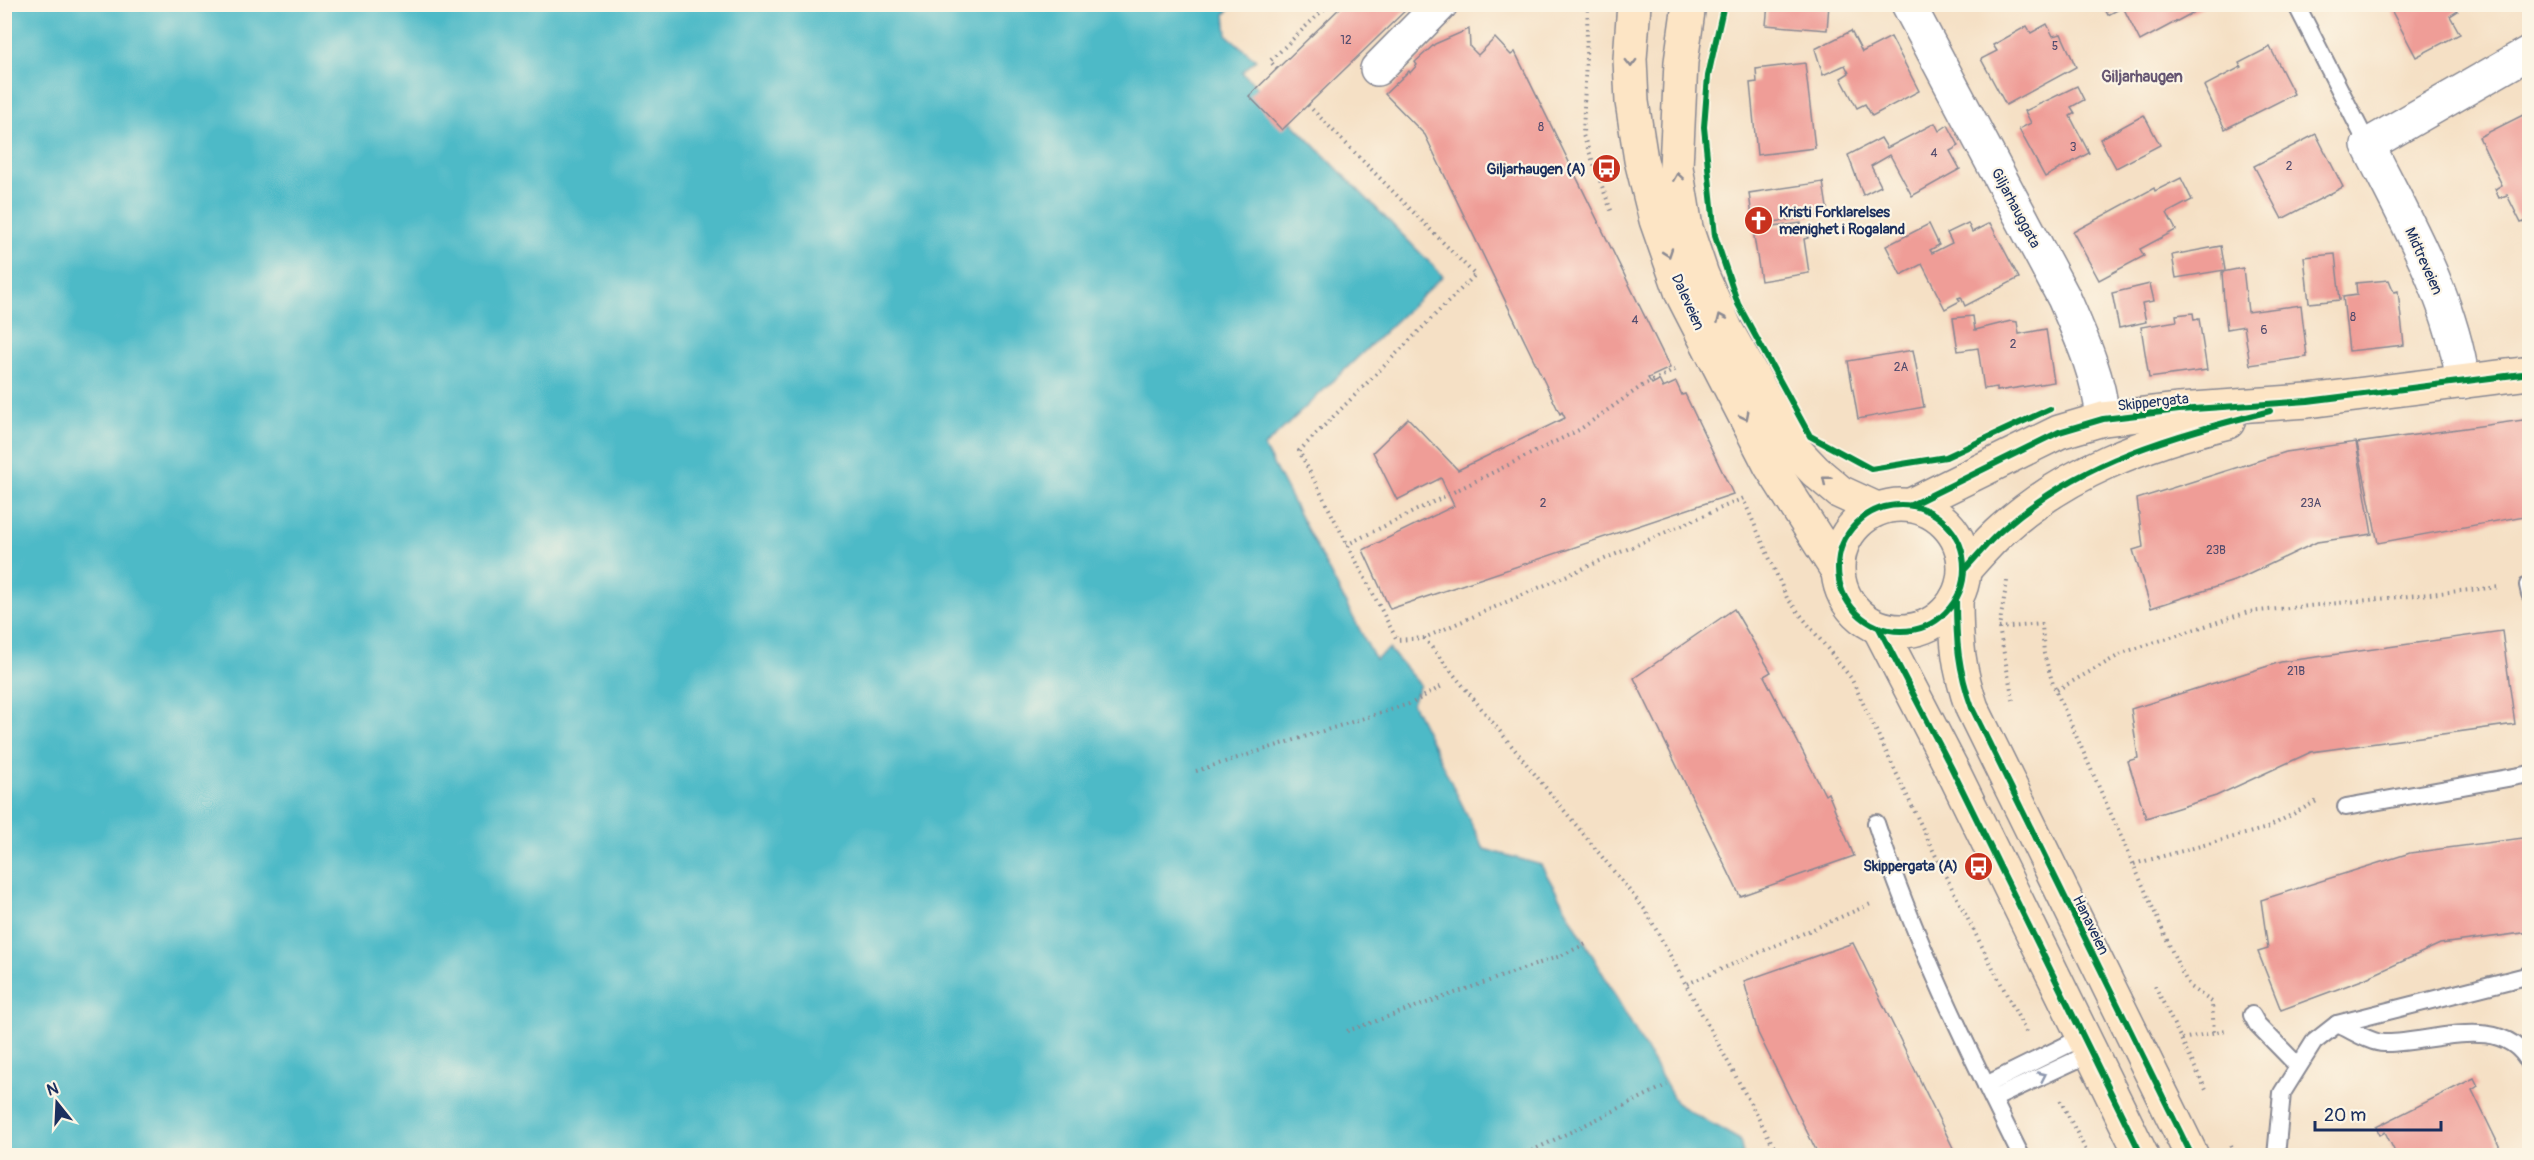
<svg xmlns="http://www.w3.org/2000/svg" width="2534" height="1160" viewBox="0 0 2534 1160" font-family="Pangolin,sans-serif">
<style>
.water{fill:#4dbac7;stroke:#347492;stroke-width:1.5}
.building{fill:#ef9d97}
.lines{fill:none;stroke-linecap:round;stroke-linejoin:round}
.lane-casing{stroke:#888892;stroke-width:20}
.street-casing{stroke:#888892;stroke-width:36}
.secondary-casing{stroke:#888892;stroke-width:36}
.path{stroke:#888892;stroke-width:4;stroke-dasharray:1.5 4.5;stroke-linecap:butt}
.lane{stroke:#fff;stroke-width:16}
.street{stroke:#fff;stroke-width:33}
.secondary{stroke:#fde5c5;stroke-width:33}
.cycleway-casing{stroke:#fcf5e5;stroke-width:10}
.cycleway{stroke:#00873e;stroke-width:6}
.oneway{stroke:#8c8a92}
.oneway2{stroke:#8d97ae}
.labels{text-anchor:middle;stroke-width:4.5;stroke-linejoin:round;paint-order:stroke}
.number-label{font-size:12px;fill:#504a6c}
.poi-label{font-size:15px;font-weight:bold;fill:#1b2f5e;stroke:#fcf5e5;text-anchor:end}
.street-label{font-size:15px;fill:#1b2f5e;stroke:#fcf5e5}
.neighbourhood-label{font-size:16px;font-weight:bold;fill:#655672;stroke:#fcf5e5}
</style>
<rect width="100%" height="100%" fill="#fcf5e5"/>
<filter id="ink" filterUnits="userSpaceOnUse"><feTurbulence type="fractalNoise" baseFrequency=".0167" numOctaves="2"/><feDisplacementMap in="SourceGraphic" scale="12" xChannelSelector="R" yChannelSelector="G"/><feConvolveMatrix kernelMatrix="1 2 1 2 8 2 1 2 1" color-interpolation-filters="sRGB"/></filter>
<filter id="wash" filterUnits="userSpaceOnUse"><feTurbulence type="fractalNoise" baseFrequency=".008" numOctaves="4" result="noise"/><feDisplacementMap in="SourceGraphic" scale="24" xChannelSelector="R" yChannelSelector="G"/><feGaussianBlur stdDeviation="1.35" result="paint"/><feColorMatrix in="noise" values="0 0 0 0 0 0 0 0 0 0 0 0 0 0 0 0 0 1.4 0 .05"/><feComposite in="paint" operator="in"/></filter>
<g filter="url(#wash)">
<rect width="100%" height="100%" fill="#f5e0c5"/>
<!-- water -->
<path class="water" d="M5,4L1234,5L1225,14L1227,35L1256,60L1242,72L1443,276L1264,447L1375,659L1389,649L1420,685L1412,703L1484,849L1541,865L1677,1104L1740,1140L1743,1155L5,1156Z"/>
<g id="blocks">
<!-- building -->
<g class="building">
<path d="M1344,4H1412L1282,130L1249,96Z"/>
<path d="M1768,4H1829L1827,30L1766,25Z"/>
<path d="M2094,4H2209L2140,41L2123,7L2108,15L2103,6L2096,10Z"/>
<path d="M2388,4H2454L2458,11L2450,16L2460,34L2416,57Z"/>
<path d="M2047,24L2053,36L2061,34L2076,67L2006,105L1981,59L1997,51L1993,45L2027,26L2031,33Z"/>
<path d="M1469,29L1470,47L1478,55L1495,38L1511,55L1515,52L1670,368L1648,378L1652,384L1659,380L1663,388L1676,382L1682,395L1685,394L1733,494L1390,609L1363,550L1454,506L1441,478L1397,500L1373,452L1408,418L1458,470L1565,418L1562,412L1560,414L1425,135L1385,94L1409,71L1410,73L1417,65L1415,62L1435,44Z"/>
<path d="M1851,31L1862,52L1891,37L1919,91L1872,116L1865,104L1857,108L1841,78L1849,73L1845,65L1823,75L1815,49Z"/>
<path d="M2270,47L2294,94L2225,129L2204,86L2241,67L2239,63Z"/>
<path d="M1805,63L1815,148L1757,155L1750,83L1757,82L1756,69Z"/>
<path d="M2077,86L2084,100L2071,107L2075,113L2070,116L2089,153L2045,177L2019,129L2031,123L2025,111Z"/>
<path d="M2527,113L2530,118V220L2521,223L2507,195L2499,198L2495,189L2502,185L2479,137Z"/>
<path d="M2144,115L2160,145L2116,168L2100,139Z"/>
<path d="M1935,123L1939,131L1948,125L1959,146L1950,151L1960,169L1912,196L1890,155L1871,166L1881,186L1863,195L1848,155L1881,138L1887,148Z"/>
<path d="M2316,134L2343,187L2282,219L2254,166Z"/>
<path d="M2181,178L2192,200L2167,213L2176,230L2140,249L2144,256L2099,280L2073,232L2154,188L2155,191Z"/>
<path d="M1823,182L1828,214L1753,225L1749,193Z"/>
<path d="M1801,223L1802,228L1806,227L1808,238L1804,239L1809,273L1761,281L1753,230Z"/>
<path d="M1968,223L1972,232L1990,223L2019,278L1965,306L1961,297L1958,298L1960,301L1945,309L1922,264L1901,275L1886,246L1929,224L1939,245L1930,250L1932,253L1952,243L1947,233Z"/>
<path d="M2221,246L2225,270L2176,278L2172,255Z"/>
<path d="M2335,254L2340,300L2309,303L2304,257Z"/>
<path d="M2243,268L2248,312L2301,305L2307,357L2250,365L2244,326L2227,329L2224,302L2222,272Z"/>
<path d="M2389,280L2394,292L2398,291L2404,345L2349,351L2343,297L2357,295L2356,283Z"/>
<path d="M2150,284L2154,301L2142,303L2146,322L2119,328L2112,293Z"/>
<path d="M2193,313L2194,320L2199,319L2207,370L2149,378L2141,327L2177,321L2176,315Z"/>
<path d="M1973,316L1975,330L2011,321L2017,322L2019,334L2046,329L2054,382L1997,391V387L1984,389L1978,348L1958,351L1953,318Z"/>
<path d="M1913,350L1924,407L1858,419L1848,361Z"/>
<path d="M2530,419V515L2378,543L2357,443Z"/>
<path d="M2356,442L2372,534L2317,542L2237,580L2151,608L2133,550L2143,547L2137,499L2286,452Z"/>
<path d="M1734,609L1771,672L1764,676L1825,795L1828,793L1854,856L1740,896L1634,678Z"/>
<path d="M2502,631L2515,724L2311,752L2216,796L2146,818L2128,761L2138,758L2131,709L2281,662Z"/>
<path d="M2530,837V932L2440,944L2362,980L2281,1010L2258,952L2268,949L2261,900L2410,853Z"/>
<path d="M1853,943L1957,1156H1819L1758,1033L1744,981Z"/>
<path d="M2474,1078L2478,1086L2472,1090L2504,1156H2397L2385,1132L2380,1135L2376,1127Z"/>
</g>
</g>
</g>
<g filter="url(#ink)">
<use href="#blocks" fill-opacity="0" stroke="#888892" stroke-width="1.5"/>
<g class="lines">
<defs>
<g id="lane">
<path d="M2296,4L2368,145"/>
<path d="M2528,585L2530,594"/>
<path d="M2346,807L2530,774"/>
<path d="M1876,823C1913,938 1967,1048 2021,1156"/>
<path d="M2252,1015L2257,1024L2297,1065"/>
<path d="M2337,1024C2350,1029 2370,1043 2384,1043C2428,1045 2503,1010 2530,1064"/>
<path d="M1986,1085L2083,1037"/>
<path d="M1993,1099L2091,1053"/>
<path d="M2276,1156L2282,1093L2314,1042L2337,1024L2530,975"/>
</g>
<g id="street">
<path d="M1908,4L2064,298C2081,337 2099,376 2103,419"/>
<path d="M1377,69L1441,4"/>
<path d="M2463,382C2451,297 2406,221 2368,145L2530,52"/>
</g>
<g id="secondary">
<path d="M1634,4L1630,59L1632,102L1641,160L1656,220L1682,294L1770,465L1837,570"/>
<path d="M1689,4L1681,62L1676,167L1686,228L1702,275L1726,329L1793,448L1815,471L1840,492L1877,509"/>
<circle cx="1901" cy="568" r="63"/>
<path d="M1911,505L2059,432L2103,419L2179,410L2308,401L2530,373"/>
<path d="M1965,569C1977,556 1989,541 2003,529C2066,472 2146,442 2228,422"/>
<path d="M1956,599C1956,641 1958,669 1972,708L2192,1156"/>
<path d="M1879,628L1952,769L2142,1156"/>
</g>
</defs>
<!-- lane casing -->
<use href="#lane" class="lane-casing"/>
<!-- street casing -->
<use href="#street" class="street-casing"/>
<!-- secondary casing -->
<use href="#secondary" class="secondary-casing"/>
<!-- path -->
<g class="path">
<path d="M1588,4L1583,135L1612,213"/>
<path d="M1277,69L1270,61L1329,4"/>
<path d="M1308,105L1475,275L1299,451L1397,640L1424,638L1744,498"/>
<path d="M1745,503L1787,598L1851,678L1941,867L2026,1032"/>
<path d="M1346,545L1579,430L1642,386L1679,368"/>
<path d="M2007,581L1999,628L2013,700"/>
<path d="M1999,628L2042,624L2044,654L2053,684L2180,969L2190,987L2212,1002L2214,1033"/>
<path d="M1424,638L1646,911L1779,1156"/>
<path d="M2057,690L2125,652L2248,612L2500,587"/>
<path d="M1196,771L1412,703L1442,686"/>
<path d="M2134,864L2267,828L2317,801"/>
<path d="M1687,984L1873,903"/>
<path d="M2155,986L2207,1092"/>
<path d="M1347,1031L1560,956L1586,944"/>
<path d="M2182,1039L2226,1030"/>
<path d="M2060,1100L2089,1156"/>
<path d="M2231,1145L2235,1156"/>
<path d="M1521,1156L1667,1085"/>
</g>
<!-- lane -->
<use href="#lane" class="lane"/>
<!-- street -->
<use href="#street" class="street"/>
<!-- secondary -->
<use href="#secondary" class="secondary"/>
<defs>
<g id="cycleway">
<path d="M1724,4L1708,76L1704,127L1715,236L1738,304L1810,436L1871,469L1946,457L2050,409"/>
<circle cx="1901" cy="568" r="63"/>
<path d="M1911,505L2059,432L2103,419L2179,410L2308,401L2530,373"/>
<path d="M1965,569C1977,556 1989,541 2003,529C2081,460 2172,436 2270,411"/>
<path d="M1956,599C1956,641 1958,669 1972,708L2192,1156"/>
<path d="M1879,628L1952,769L2142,1156"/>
</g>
</defs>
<!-- cycleway casing -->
<use href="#cycleway" class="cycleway-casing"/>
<!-- cycleway -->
<use href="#cycleway" class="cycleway"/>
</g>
<!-- one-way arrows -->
<defs><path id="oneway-chevron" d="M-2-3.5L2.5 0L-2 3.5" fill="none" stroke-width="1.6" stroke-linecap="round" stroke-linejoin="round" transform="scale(1.5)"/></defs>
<g class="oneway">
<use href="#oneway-chevron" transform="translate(1631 63) rotate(89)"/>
<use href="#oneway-chevron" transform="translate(1678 177) rotate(-99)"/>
<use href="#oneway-chevron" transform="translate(1668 253) rotate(71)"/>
<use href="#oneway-chevron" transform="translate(1721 318) rotate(-114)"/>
<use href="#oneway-chevron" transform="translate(1745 416) rotate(63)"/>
<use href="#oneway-chevron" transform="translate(1826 480) rotate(-141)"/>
</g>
<use class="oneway2" href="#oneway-chevron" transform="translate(2042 1076) rotate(-25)"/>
</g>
<!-- icons -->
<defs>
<symbol id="bus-disc" viewBox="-11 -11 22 22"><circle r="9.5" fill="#c8321e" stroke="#fcf5e5"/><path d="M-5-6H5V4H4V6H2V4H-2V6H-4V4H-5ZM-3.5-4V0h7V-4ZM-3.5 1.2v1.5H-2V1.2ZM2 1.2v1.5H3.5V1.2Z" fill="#fff"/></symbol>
<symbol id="church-disc" viewBox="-11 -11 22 22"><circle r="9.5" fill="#c8321e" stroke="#fcf5e5"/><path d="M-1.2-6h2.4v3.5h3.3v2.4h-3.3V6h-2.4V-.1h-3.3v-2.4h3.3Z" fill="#fff"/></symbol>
</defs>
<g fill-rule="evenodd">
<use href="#bus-disc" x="1590" y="152" width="33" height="33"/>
<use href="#church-disc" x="1742" y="204" width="33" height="33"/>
<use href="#bus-disc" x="1962" y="850" width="33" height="33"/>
</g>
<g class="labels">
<!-- number labels -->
<g class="number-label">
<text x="1346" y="44">12</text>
<text x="2055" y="50">5</text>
<text x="1541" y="131">8</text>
<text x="2073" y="151">3</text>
<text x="1934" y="157">4</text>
<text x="2289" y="170">2</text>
<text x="2353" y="321">8</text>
<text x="1635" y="324">4</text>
<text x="2264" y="334">6</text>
<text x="2013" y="348">2</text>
<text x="1901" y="371">2A</text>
<text x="1543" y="507">2</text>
<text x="2311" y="507">23A</text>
<text x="2216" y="554">23B</text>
<text x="2296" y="675">21B</text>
</g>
<!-- poi labels -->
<g class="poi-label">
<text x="1586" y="174">Giljarhaugen (A)</text>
<text x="1779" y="217" text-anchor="start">Kristi Forklarelses<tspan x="1779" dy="17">menighet i Rogaland</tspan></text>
<text x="1958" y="871">Skippergata (A)</text>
</g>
<!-- street labels -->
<g class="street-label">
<text transform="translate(2016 208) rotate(62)" y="5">Giljarhauggata</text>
<text transform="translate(2424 261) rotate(66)" y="5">Midtreveien</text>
<text transform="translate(1688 302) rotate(66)" y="5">Daleveien</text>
<text transform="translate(2153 402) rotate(-6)" y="5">Skippergata</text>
<text transform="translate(2091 925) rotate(64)" y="5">Hanaveien</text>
</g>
<!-- neighbourhood labels -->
<g class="neighbourhood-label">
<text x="2142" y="82">Giljarhaugen</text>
</g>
</g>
<!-- margin -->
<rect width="2534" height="1160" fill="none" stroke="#fcf5e5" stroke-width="24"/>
<!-- north arrow -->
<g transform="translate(57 1103) rotate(342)" stroke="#fcf5e5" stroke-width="4.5" paint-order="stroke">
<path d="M0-4.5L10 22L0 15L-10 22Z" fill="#1b2f5e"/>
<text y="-9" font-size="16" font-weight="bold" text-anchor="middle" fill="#1b2f5e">N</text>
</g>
<!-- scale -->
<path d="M2315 1121v9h126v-9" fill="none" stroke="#1b2f5e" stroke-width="3"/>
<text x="2324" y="1121" font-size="18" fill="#1b2f5e" stroke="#fcf5e5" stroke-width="4.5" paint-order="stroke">20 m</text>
</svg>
